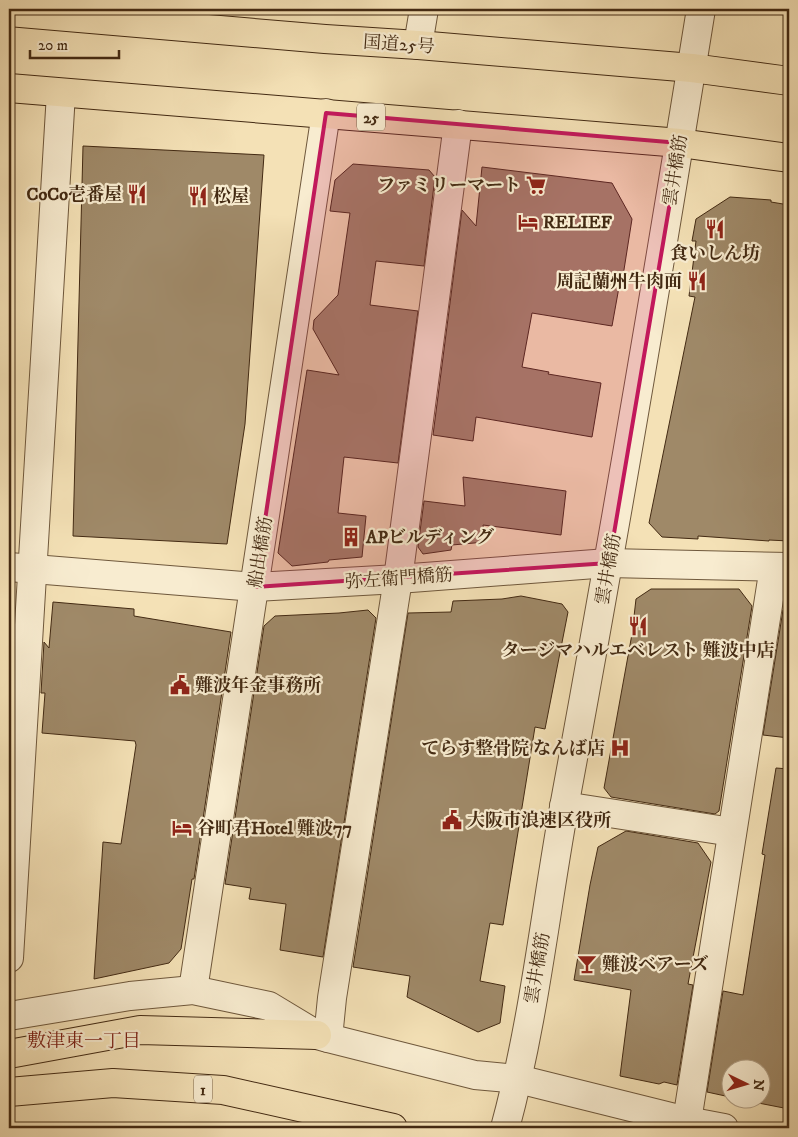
<svg xmlns="http://www.w3.org/2000/svg" width="798" height="1137" viewBox="0 0 798 1137" font-family="'IM FELL DW Pica','Noto Serif JP',serif">
<style>
.building{fill:#9f8968;stroke:#432a13}
.lines{fill:none;stroke-linecap:round;stroke-linejoin:round}
.minor-casing{stroke:#6f583c;stroke-width:30}
.highway-casing{stroke:#432a13;stroke-width:30}
.minor{stroke:#f8ecd0;stroke-width:28}
.highway{stroke:#f4e1b6;stroke-width:28}
.marked{fill:#c2185b;fill-opacity:0.2;stroke:#c2185b;stroke-width:4;stroke-linejoin:round}
.labels{text-anchor:middle;stroke-width:4.5;stroke-linejoin:round;paint-order:stroke}
.shield{fill:#f8ecd0;stroke:#79644c;stroke-width:1}
.shield-label{font-size:16px;font-weight:bold;fill:#432a13}
.street-label{font-size:18px;fill:#432a13;stroke:#f8ecd0}
.poi-label{font-size:18px;font-weight:bold;fill:#432a13;stroke:#f8ecd0;text-anchor:start}
.neighbourhood-label{font-size:19px;fill:#7a1f14;stroke:#f8ecd0}
</style>
<rect width="100%" height="100%" fill="#f4e1b6"/>
<filter id="stains"><feTurbulence type="fractalNoise" baseFrequency=".004" numOctaves="4"/><feColorMatrix values="0 0 0 0 .2 0 0 0 0 .09 0 0 0 0 .02 0 0 0 .5 -.17"/></filter>
<radialGradient id="worn" r=".72"><stop offset=".6" stop-color="#630" stop-opacity="0"/><stop offset="1" stop-color="#630" stop-opacity=".3"/></radialGradient>
<!-- building -->
<g class="building">
<path d="M83,146L264,155L245,424L227,544L73,536Z"/>
<path d="M353,164L429,170L435,177L424,266L376,261L370,305L418,311L398,463L344,457L338,513L366,516L362,557L329,560L328,562L292,566L278,553L307,370L339,375L313,329L314,320L338,295L350,213L330,211L335,180Z"/>
<path d="M482,167L612,183L632,219L623,276H621L612,326L532,313L522,367L549,372L548,374L601,383L592,437L476,417L473,441L433,435L462,210L476,226Z"/>
<path d="M730,197L771,200V202L789,205V541L769,540V541L698,536V539L662,537L649,523L695,297L689,296L696,241H692L696,219Z"/>
<path d="M463,477L566,491L561,535L483,525L485,542L452,545L451,550L423,554L418,547L424,501L465,506Z"/>
<path d="M651,589H739L752,606L719,811L715,814L611,797L604,788L632,634L636,599Z"/>
<path d="M521,596L562,604L568,612L545,729L535,727L503,925L490,923L480,981L505,986L500,1023L478,1032L407,997L410,976L353,967L408,613L451,612L453,601L502,599Z"/>
<path d="M53,602L134,609V616L231,632L194,879H192L181,949L169,963L94,979L103,842L121,844L136,745L135,741L42,733L45,693H41L44,642L49,648Z"/>
<path d="M789,605V738L763,735L783,610Z"/>
<path d="M9,608L14,613L9,694Z"/>
<path d="M368,610L376,618L323,957L280,950L286,904L249,899L251,888L225,884L264,626L275,616L339,613Z"/>
<path d="M776,768L789,769V1109L743,1100H760V1070H730V1097L707,1092L723,991L743,995L765,855L762,854Z"/>
<path d="M626,831L698,843L711,862L688,984L693,985L677,1085L664,1082L659,1084L620,1076L631,990L574,980L590,885L598,847Z"/>
</g>
<g class="lines">
<defs>
<g id="minor">
<path d="M418,45L424,9"/>
<path d="M9,567L255,587L398,579L608,563L789,567"/>
<path d="M564,806L732,832"/>
<path d="M9,958L61,93"/>
<path d="M193,990L326,113"/>
<path d="M9,1016L130,996L193,990L269,1006L317,1035L328,1038L475,1075L518,1079L687,1121L724,1128"/>
<path d="M328,1038L332,998L398,579L458,124"/>
<path d="M687,1121L774,567"/>
<path d="M505,1128C535,1018 546,903 567,791C615,531 659,270 701,9"/>
</g>
<g id="highway">
<path d="M9,12L325,39L418,45L692,68L789,81"/>
<path d="M9,88L680,143L789,158"/>
<path d="M9,1054L140,1030L317,1035"/>
<path d="M9,1092L113,1083L223,1090L393,1128"/>
</g>
</defs>
<!-- minor casing -->
<use href="#minor" class="minor-casing"/>
<!-- highway casing -->
<use href="#highway" class="highway-casing"/>
<!-- minor -->
<use href="#minor" class="minor"/>
<!-- highway -->
<use href="#highway" class="highway"/>
</g>
<!-- marked area -->
<path class="marked" d="M326,113L680,143L609,563L255,587Z"/>
<!-- icons -->
<defs>
<symbol id="supermarket-bare" viewBox="-9 -9 18 18"><path d="M-6-5.5h2.5l.6 2H6L4.5 2H-2.5L-4.4-4H-6ZM-1.5 3.2a1.3 1.3 0 1 0 .1 0ZM3 3.2a1.3 1.3 0 1 0 .1 0Z" fill="#8f2418" stroke="#f8ecd0" stroke-width="2.5" paint-order="stroke"/></symbol>
<symbol id="restaurant-bare" viewBox="-9 -9 18 18"><path d="M-5-6h1v4h1v-4h1v4h1v-4h1v5L-1.5 .5V6h-2V.5L-5-1ZM5-6V6H3V1.5H1.5Q1.5-4 5-6Z" fill="#8f2418" stroke="#f8ecd0" stroke-width="2.5" paint-order="stroke"/></symbol>
<symbol id="hotel-bare" viewBox="-9 -9 18 18"><path d="M-6-4.5h1.5V1H6V5H4.5V3h-9V5H-6ZM-4 0a1.8 1.8 0 1 1 3.6 0ZM.5 0V-2.5h3Q6-2.5 6 0Z" fill="#8f2418" stroke="#f8ecd0" stroke-width="2.5" paint-order="stroke"/></symbol>
<symbol id="building-bare" viewBox="-9 -9 18 18"><path d="M-4-6H4V6H1V3H-1V6H-4ZM-2.5-4.3h1.7v1.8h-1.7ZM.8-4.3h1.7v1.8H.8ZM-2.5-1h1.7V.8h-1.7ZM.8-1h1.7V.8H.8Z" fill="#8f2418" stroke="#f8ecd0" stroke-width="2.5" paint-order="stroke"/></symbol>
<symbol id="civic-bare" viewBox="-9 -9 18 18"><path d="M-.6-6.5H3V-4.5H.6V-3L4-1V1h2V6H-6V1h2V-1L-.6-3ZM-1.2 2.5V6h2.4V2.5Z" fill="#8f2418" stroke="#f8ecd0" stroke-width="2.5" paint-order="stroke"/></symbol>
<symbol id="hospital-bare" viewBox="-9 -9 18 18"><path d="M-5-5h3v3.5h4V-5h3V5h-3V1.5h-4V5h-3Z" fill="#8f2418" stroke="#f8ecd0" stroke-width="2.5" paint-order="stroke"/></symbol>
<symbol id="bar-bare" viewBox="-9 -9 18 18"><path d="M-6-5H6L.8 .8V4.5H3.5V6h-7V4.5H-.8V.8Z" fill="#8f2418" stroke="#f8ecd0" stroke-width="2.5" paint-order="stroke"/></symbol>
</defs>
<g fill-rule="evenodd">
<use href="#supermarket-bare" x="522" y="171" width="28" height="28"/>
<use href="#restaurant-bare" x="123" y="180" width="28" height="28"/>
<use href="#restaurant-bare" x="184" y="182" width="28" height="28"/>
<use href="#hotel-bare" x="514" y="208" width="28" height="28"/>
<use href="#restaurant-bare" x="701" y="215" width="28" height="28"/>
<use href="#restaurant-bare" x="683" y="267" width="28" height="28"/>
<use href="#building-bare" x="337" y="523" width="28" height="28"/>
<use href="#restaurant-bare" x="624" y="612" width="28" height="28"/>
<use href="#civic-bare" x="166" y="671" width="28" height="28"/>
<use href="#hospital-bare" x="606" y="734" width="28" height="28"/>
<use href="#civic-bare" x="438" y="806" width="28" height="28"/>
<use href="#hotel-bare" x="168" y="814" width="28" height="28"/>
<use href="#bar-bare" x="573" y="950" width="28" height="28"/>
</g>
<g class="labels">
<!-- shield labels -->
<g class="shield">
<rect x="357" y="103.5" width="28" height="27" rx="4"/>
<rect x="194" y="1075.5" width="18" height="27" rx="4"/>
</g>
<g class="shield-label">
<text x="371" y="123">25</text>
<text x="203" y="1095">1</text>
</g>
<!-- street labels -->
<g class="street-label">
<text transform="translate(399 44) rotate(4)" y="6">国道25号</text>
<text transform="translate(675 170) rotate(-81)" y="6">雲井橋筋</text>
<text transform="translate(260 552) rotate(-81)" y="6">船出橋筋</text>
<text transform="translate(608 569) rotate(-80)" y="6">雲井橋筋</text>
<text transform="translate(399 578) rotate(-4)" y="6">弥左衛門橋筋</text>
<text transform="translate(537 968) rotate(-80)" y="6">雲井橋筋</text>
</g>
<!-- poi labels -->
<g class="poi-label">
<text x="521" y="191" text-anchor="end">ファミリーマート</text>
<text x="122" y="200" text-anchor="end">CoCo壱番屋</text>
<text x="213" y="202">松屋</text>
<text x="543" y="228">RELIEF</text>
<text x="715" y="259" text-anchor="middle">食いしん坊</text>
<text x="682" y="287" text-anchor="end">周記蘭州牛肉面</text>
<text x="366" y="543">APビルディング</text>
<text x="638" y="656" text-anchor="middle">タージマハルエベレスト 難波中店</text>
<text x="195" y="691">難波年金事務所</text>
<text x="605" y="754" text-anchor="end">てらす整骨院 なんば店</text>
<text x="467" y="826">大阪市浪速区役所</text>
<text x="197" y="834">谷町君Hotel 難波77</text>
<text x="602" y="970">難波ベアーズ</text>
</g>
<!-- neighbourhood labels -->
<g class="neighbourhood-label">
<text x="84" y="1047">敷津東一丁目</text>
</g>
</g>
<!-- margin -->
<rect width="798" height="1137" fill="none" stroke="#f4e1b6" stroke-width="30"/>
<rect x="10" y="10" width="778" height="1117" fill="none" stroke="#432a13" stroke-width="2.5"/>
<rect x="15" y="15" width="768" height="1107" fill="none" stroke="#432a13"/>
<!-- north arrow -->
<g transform="translate(746 1084) rotate(95)"><circle r="24" fill="#f8ecd0" stroke="#b09e84"/>
<path d="M0-4L9 19L0 12L-9 19Z" fill="#8f2418"/>
<text y="-8" font-size="14" font-weight="bold" text-anchor="middle" fill="#432a13">N</text>
</g>
<!-- scale -->
<path d="M30 50v8h89v-8" fill="none" stroke="#432a13" stroke-width="2.5"/>
<text x="38" y="50" font-size="15" fill="#432a13" stroke="#f8ecd0" stroke-width="4" paint-order="stroke">20 m</text>
<rect width="100%" height="100%" filter="url(#stains)"/>
<rect width="100%" height="100%" fill="url(#worn)"/>
</svg>
